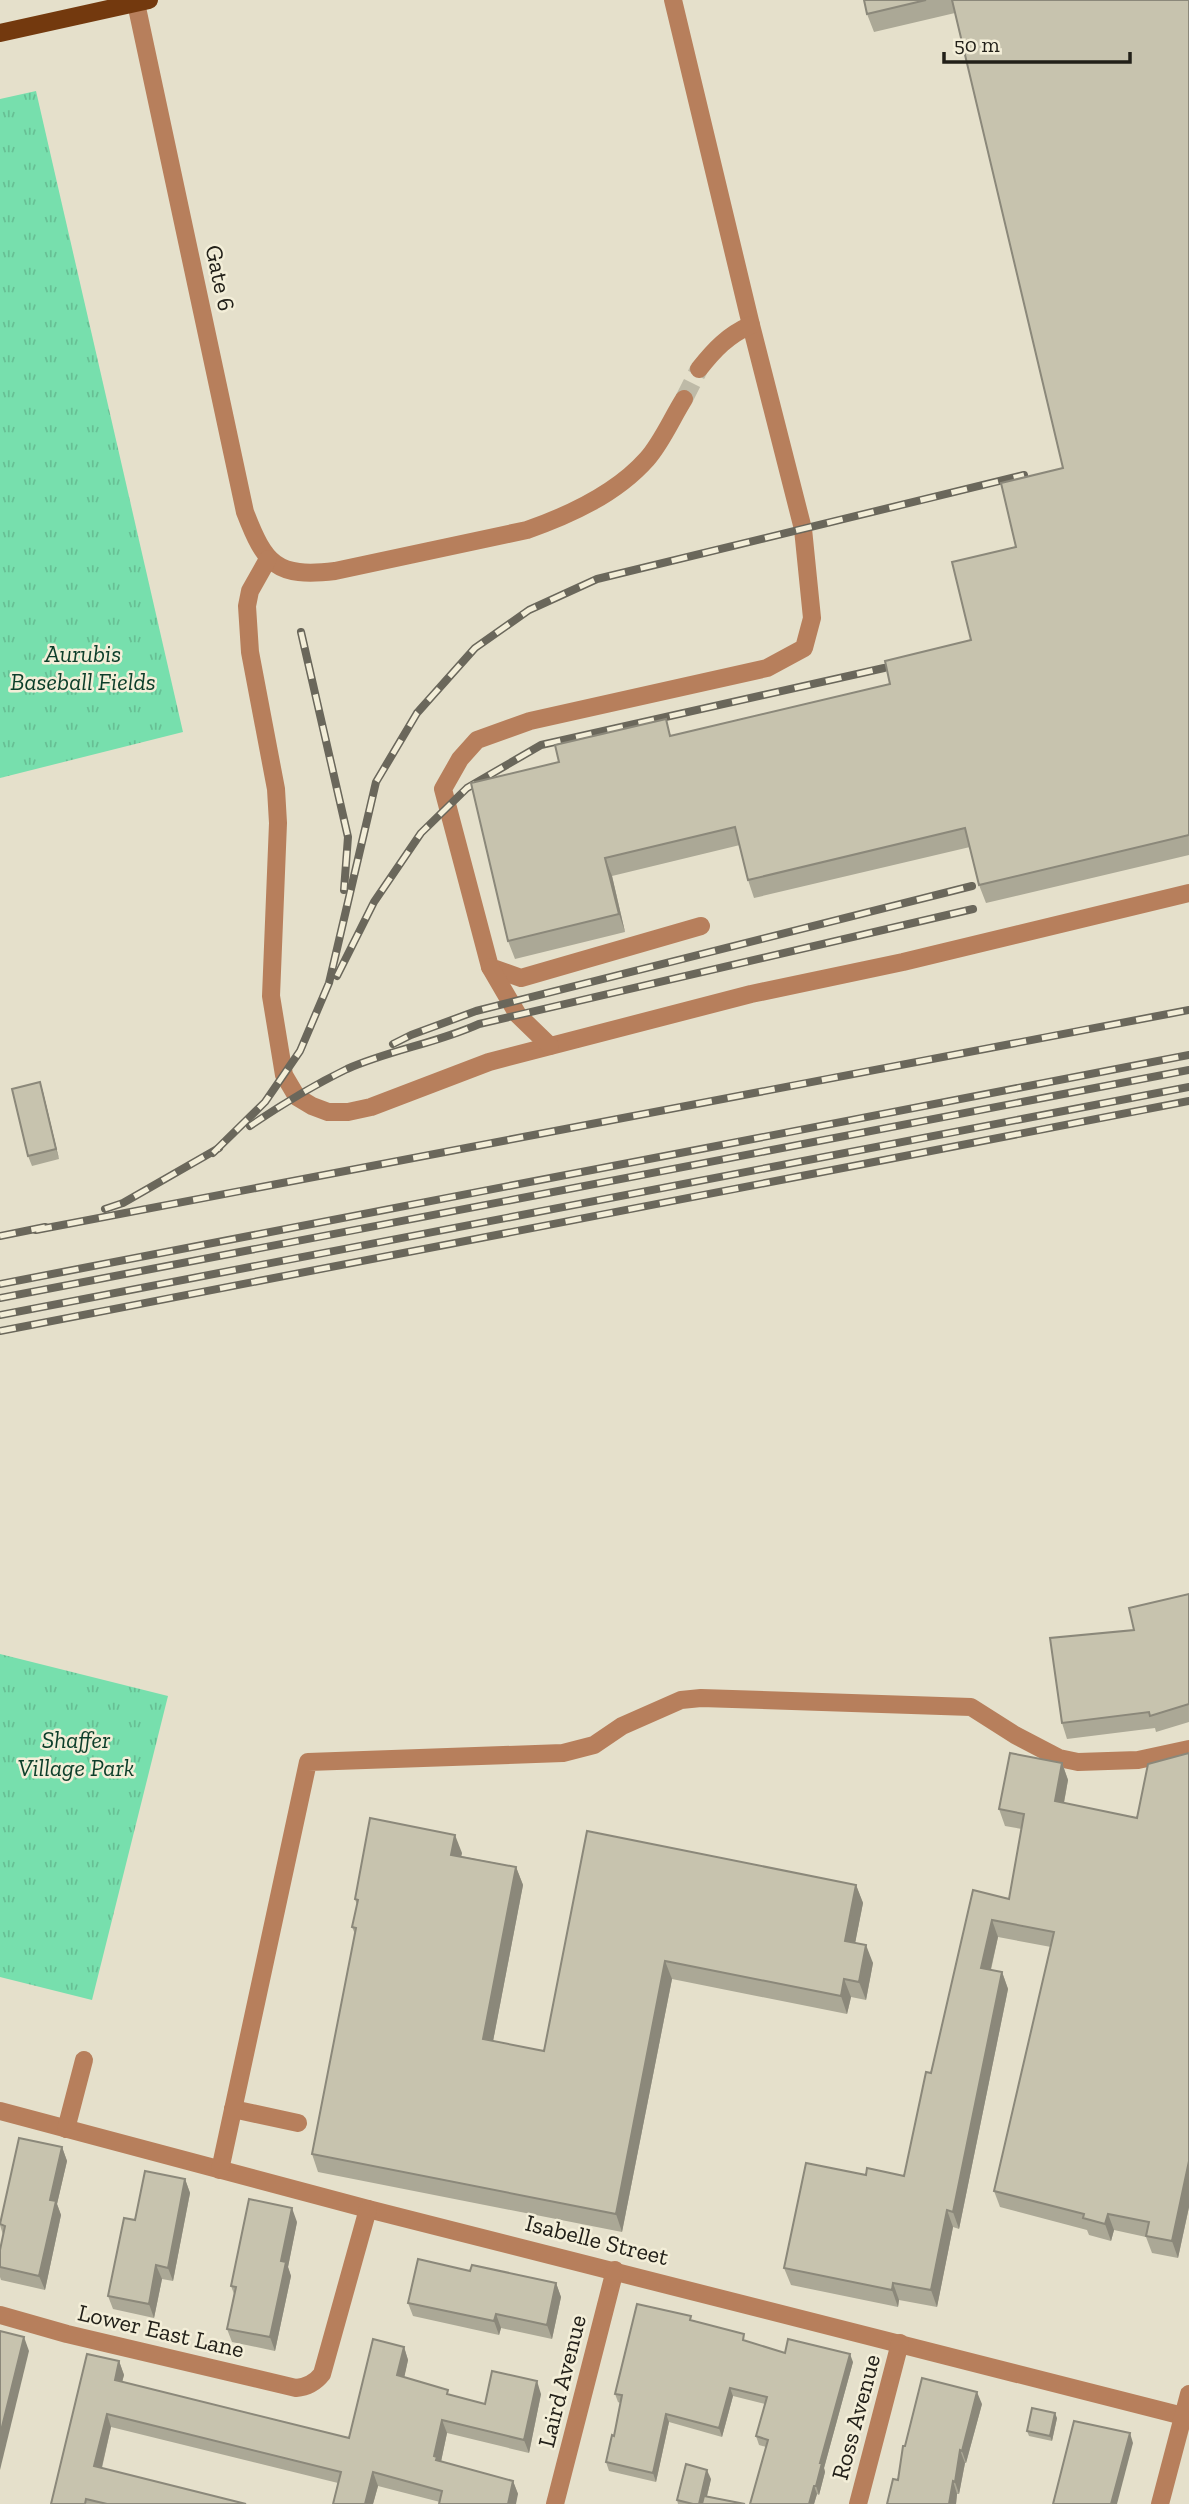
<svg xmlns="http://www.w3.org/2000/svg" width="1189" height="2504" viewBox="0 0 1189 2504" font-family="'Zilla Slab',serif">
<style>
.park{fill:url(#park-tufts)}
.lines{fill:none;stroke-linecap:round;stroke-linejoin:round}
.minor-tunnel{stroke:#bebaa7;stroke-width:18;stroke-dasharray:18 9;stroke-linecap:butt}
.minor{stroke:#b77f5c;stroke-width:18}
.major{stroke:#73390e;stroke-width:18}
.rail-casing{stroke:#6a675b;stroke-width:8}
.rail{stroke:#f3eed8;stroke-width:5;stroke-dasharray:16;stroke-linecap:butt}
.wall{fill:#aba896}
.shaded-wall{fill:#8b887a}
.building{fill:#c7c3ae;stroke:#8b887a;stroke-width:2}
.labels{text-anchor:middle;stroke-width:5;stroke-linejoin:round;paint-order:stroke}
.street-label{font-size:24px;fill:#222019;stroke:#f3eed8}
.park-label{font-size:24px;font-style:italic;fill:#0c3e2a;stroke:#f3eed8}
</style>
<defs>
<pattern id="park-tufts" width="24" height="20" patternUnits="userSpaceOnUse" patternTransform="scale(1.75)"><rect width="24" height="20" fill="#77dfad"/><path d="M3 7l-1-3M5 7V3M7 7l1-3M15 17l-1-3M17 17v-4M19 17l1-3" fill="none" stroke="#67bf94"/></pattern>
</defs>
<rect width="100%" height="100%" fill="#e5e0cb"/>
<!-- park -->
<g class="park">
<path d="M36,91L183,732L0,778V99Z"/>
<path d="M0,1654L168,1696L92,2000L0,1977Z"/>
</g>
<g class="lines">
<!-- minor-tunnel -->
<path class="minor-tunnel" d="M684,399L699,369"/>
<!-- minor -->
<g class="minor">
<path d="M673,0L751,325L803,529L812,618L804,648L767,668L530,721L477,740L460,759L443,789L490,967L521,978L701,926"/>
<path d="M136,3L245,512C265,564 276,578 335,571L527,530C570,515 616,494 647,459C662,442 672,418 684,399"/>
<path d="M699,369C714,350 728,335 751,325"/>
<path d="M268,559L250,591L247,606L250,652L276,789L278,823L271,996L284,1075L297,1097L312,1106L328,1112H348L371,1107L489,1062L751,994L903,962L1189,893"/>
<path d="M490,967L518,1015L550,1046"/>
<path d="M233,2109L298,2123"/>
<path d="M0,2111L368,2209L1183,2416"/>
<path d="M66,2129L84,2060"/>
<path d="M220,2170L308,1762L563,1753L594,1745L622,1726L681,1700L701,1698L971,1707L1015,1735L1059,1758L1078,1762L1138,1760L1189,1749"/>
<path d="M0,2315L67,2334L296,2388C307,2387 315,2383 322,2374L368,2209"/>
<path d="M555,2504L615,2270"/>
<path d="M858,2504L900,2343"/>
<path d="M1160,2504L1189,2394"/>
</g>
<!-- major -->
<path class="major" d="M0,33L149,0"/>
<defs>
<g id="rail">
<path d="M301,632L348,837L344,890"/>
<path d="M337,976L374,902L421,833L467,788L541,745L884,668"/>
<path d="M393,1044L411,1035L476,1011L972,886"/>
<path d="M250,1126C281,1105 314,1085 347,1069C390,1050 437,1043 479,1024L973,909"/>
<path d="M213,1153L265,1102L300,1051L329,983L376,782L417,713L475,648L529,610L597,579L1024,475"/>
<path d="M105,1209L123,1203L219,1148"/>
<path d="M36,1230L1189,1010"/>
<path d="M0,1236L45,1227"/>
<path d="M0,1284L1189,1055"/>
<path d="M0,1298L1189,1070"/>
<path d="M0,1315L1189,1087"/>
<path d="M0,1331L1189,1101"/>
</g>
</defs>
<!-- rail casing -->
<use href="#rail" class="rail-casing"/>
<!-- rail -->
<use href="#rail" class="rail"/>
</g>
<!-- wall -->
<g class="wall">
<path d="M864,0H1189V855L986,903L979,885L970,847L754,898L748,880L740,845L612,876L625,932L515,959L508,941L672,736L890,684L971,640L1016,547L1063,468L955,13L874,32L867,14Z"/>
<path d="M40,1082L43,1092L59,1159L32,1166L28,1156Z"/>
<path d="M1189,1594V1722L1156,1732L1155,1728L1067,1739L1062,1723L1134,1630Z"/>
<path d="M1189,1753V2207L1178,2258L1152,2253L1146,2237L1114,2230L1111,2241L1089,2235L1087,2230L1000,2207L994,2191L1051,1947L998,1937L991,1970L1002,1972L1008,1989L959,2229L953,2227L937,2307L899,2300L898,2307L791,2285L784,2268L866,2175L904,2176L931,2073L973,1890L1009,1899L1022,1829L1005,1826L999,1809L1062,1763L1068,1780L1064,1803L1137,1818Z"/>
<path d="M587,1831L856,1885L863,1903L855,1943L873,1963L866,2000L851,1997L847,2014L672,1979L622,2232L318,2172L312,2154L355,1934L352,1927L357,1905L355,1899L462,1853L461,1856L516,1867L523,1885L493,2041L544,2051Z"/>
<path d="M62,2147L67,2161L57,2204L61,2215L45,2290L1,2280L0,2277V2267L3,2235L0,2225Z"/>
<path d="M185,2179L190,2193L173,2281L162,2279L154,2318L113,2309L108,2296L135,2220Z"/>
<path d="M297,2222L288,2267L291,2276L275,2351L232,2342L227,2329L234,2294L231,2286Z"/>
<path d="M556,2283L561,2297L552,2339L501,2328L499,2335L413,2316L408,2303Z"/>
<path d="M693,2320L747,2341L785,2353L853,2362L824,2468L825,2472L819,2495L817,2494L814,2504H750L766,2447L759,2445L756,2436L765,2404L733,2396L722,2437L669,2422L656,2482L609,2471L606,2462L614,2436L620,2403L618,2402L615,2394Z"/>
<path d="M404,2347L408,2360L404,2377L450,2395L485,2404L541,2394L529,2453L447,2433L441,2462L513,2481L518,2494L440,2502L378,2486L373,2504H333L338,2483L111,2427L102,2468L246,2504H51L119,2361L124,2375L122,2382L349,2438Z"/>
<path d="M982,2404L966,2463H965L959,2494H957L956,2504H887L898,2480L905,2446Z"/>
<path d="M1057,2418L1052,2441L1029,2436L1027,2431Z"/>
<path d="M711,2479L707,2496L745,2504H678L677,2500Z"/>
</g>
<!-- shaded-wall -->
<g class="shaded-wall">
<path d="M605,858L612,876L625,932L619,914Z"/>
<path d="M40,1082L43,1092L59,1159L56,1149Z"/>
<path d="M1062,1763L1068,1780L1061,1818L1055,1801Z"/>
<path d="M455,1835L462,1853L458,1872L451,1855Z"/>
<path d="M516,1867L523,1885L490,2057L483,2039Z"/>
<path d="M856,1885L863,1903L852,1959L845,1941Z"/>
<path d="M992,1920L998,1937L987,1985L981,1968Z"/>
<path d="M866,1945L873,1963L866,2000L859,1982Z"/>
<path d="M665,1961L672,1979L622,2232L616,2214Z"/>
<path d="M1002,1972L1008,1989L959,2229L953,2212Z"/>
<path d="M844,1979L851,1997L847,2014L841,1996Z"/>
<path d="M62,2147L67,2161L57,2204L61,2215L45,2290L39,2276L50,2200Z"/>
<path d="M1189,2161V2207L1178,2258L1172,2241Z"/>
<path d="M185,2179L190,2193L173,2281L168,2268Z"/>
<path d="M292,2208L297,2222L288,2267L291,2276L275,2351L270,2337L281,2261Z"/>
<path d="M947,2210L953,2227L937,2307L931,2290Z"/>
<path d="M1108,2214L1114,2230L1111,2241L1105,2224Z"/>
<path d="M156,2265L162,2279L154,2318L149,2304Z"/>
<path d="M556,2283L561,2297L552,2339L547,2325Z"/>
<path d="M893,2283L899,2300L898,2307L892,2290Z"/>
<path d="M496,2314L501,2328L499,2335L494,2321Z"/>
<path d="M24,2337L29,2351L0,2470V2435Z"/>
<path d="M404,2347L408,2360L402,2388L397,2375Z"/>
<path d="M850,2354L853,2362L824,2468L825,2472L819,2495L816,2486L820,2463Z"/>
<path d="M119,2361L124,2375L119,2393L115,2380Z"/>
<path d="M537,2381L541,2394L529,2453L524,2440Z"/>
<path d="M730,2388L733,2396L722,2437L719,2428Z"/>
<path d="M977,2392L982,2404L966,2463L962,2451Z"/>
<path d="M1055,2413L1057,2418L1052,2441L1050,2436Z"/>
<path d="M107,2414L111,2427L99,2479L94,2466Z"/>
<path d="M666,2414L669,2422L656,2482L653,2473Z"/>
<path d="M442,2420L447,2433L440,2466L441,2470L434,2456Z"/>
<path d="M1130,2433L1133,2443L1117,2504H1111Z"/>
<path d="M960,2450L965,2463L959,2494L955,2482Z"/>
<path d="M707,2470L711,2479L705,2504H699Z"/>
<path d="M373,2472L378,2486L373,2504H365Z"/>
<path d="M513,2481L518,2494L516,2504H508Z"/>
<path d="M953,2481L957,2494L956,2504H949Z"/>
<path d="M814,2486L817,2494L814,2504H809Z"/>
</g>
<!-- building -->
<g class="building">
<path d="M864,0H926L867,14Z"/>
<path d="M952,0H1189V835L979,885L965,828L748,880L735,827L605,858L619,914L508,941L471,783L559,762L555,745L666,719L670,736L890,684L885,661L971,640L952,562L1016,547L1001,483L1063,468Z"/>
<path d="M40,1082L56,1149L28,1156L12,1089Z"/>
<path d="M1189,1594V1704L1150,1716L1149,1712L1062,1723L1050,1638L1134,1630L1129,1608Z"/>
<path d="M1010,1753L1062,1763L1055,1801L1137,1818L1148,1764L1189,1753V2161L1172,2241L1146,2236L1149,2222L1108,2214L1105,2224L1083,2218L1084,2214L994,2191L1054,1932L992,1920L981,1968L1002,1972L953,2212L947,2210L931,2290L893,2283L892,2290L784,2268L806,2163L866,2175L867,2168L904,2176L926,2072L931,2073L973,1890L1009,1899L1024,1814L999,1809Z"/>
<path d="M370,1818L455,1835L451,1855L516,1867L483,2039L544,2051L587,1831L856,1885L845,1941L866,1945L859,1982L844,1979L841,1996L665,1961L616,2214L312,2154L356,1928L352,1927L358,1900L355,1899Z"/>
<path d="M19,2138L62,2147L50,2200L56,2201L39,2276L0,2267V2250L5,2226L0,2224Z"/>
<path d="M145,2171L185,2179L168,2268L156,2265L149,2304L108,2296L124,2218L135,2220Z"/>
<path d="M249,2199L292,2208L281,2261L286,2262L270,2337L227,2329L236,2287L231,2286Z"/>
<path d="M418,2259L470,2271L472,2265L556,2283L547,2325L496,2314L494,2321L408,2303Z"/>
<path d="M637,2304L691,2316L690,2320L744,2334L743,2340L785,2353L788,2339L850,2354L820,2463H822L816,2486H814L809,2504H750L768,2440L756,2436L767,2397L730,2388L719,2428L666,2414L653,2473L606,2462L612,2435L614,2436L622,2395L615,2394Z"/>
<path d="M0,2331L24,2337L0,2435Z"/>
<path d="M373,2339L404,2347L397,2375L448,2390L447,2394L485,2404L492,2371L537,2381L524,2440L442,2420L434,2456L437,2457L436,2460L513,2481L508,2504H439L442,2491L373,2472L365,2504H333L341,2472L107,2414L94,2466L246,2504H107L86,2499L85,2504H51L87,2354L119,2361L115,2380L349,2438Z"/>
<path d="M922,2378L977,2392L962,2451L960,2450L955,2482L953,2481L949,2504H887L893,2479L898,2480L903,2446H905Z"/>
<path d="M1032,2408L1055,2413L1050,2436L1027,2431Z"/>
<path d="M1074,2421L1130,2433L1111,2504H1053Z"/>
<path d="M686,2464L707,2470L699,2504H693L677,2500Z"/>
<path d="M704,2496L745,2504H702Z"/>
</g>
<g class="labels">
<!-- street labels -->
<g class="street-label">
<text transform="translate(220 278) rotate(78)" y="8">Gate 6</text>
<text transform="translate(597 2240) rotate(14)" y="8">Isabelle Street</text>
<text transform="translate(161 2331) rotate(13)" y="8">Lower East Lane</text>
<text transform="translate(562 2381) rotate(-76)" y="8">Laird Avenue</text>
<text transform="translate(856 2417) rotate(-75)" y="8">Ross Avenue</text>
</g>
<!-- park labels -->
<g class="park-label">
<text x="83" y="662">Aurubis<tspan x="83" dy="28">Baseball Fields</tspan></text>
<text x="76" y="1748">Shaffer<tspan x="76" dy="28">Village Park</tspan></text>
</g>
</g>
<!-- scale -->
<path d="M944 52v10h186v-10" fill="none" stroke="#222019" stroke-width="3.5"/>
<text x="954" y="52" font-size="21" fill="#222019" stroke="#f3eed8" stroke-width="5" paint-order="stroke">50 m</text>
</svg>
